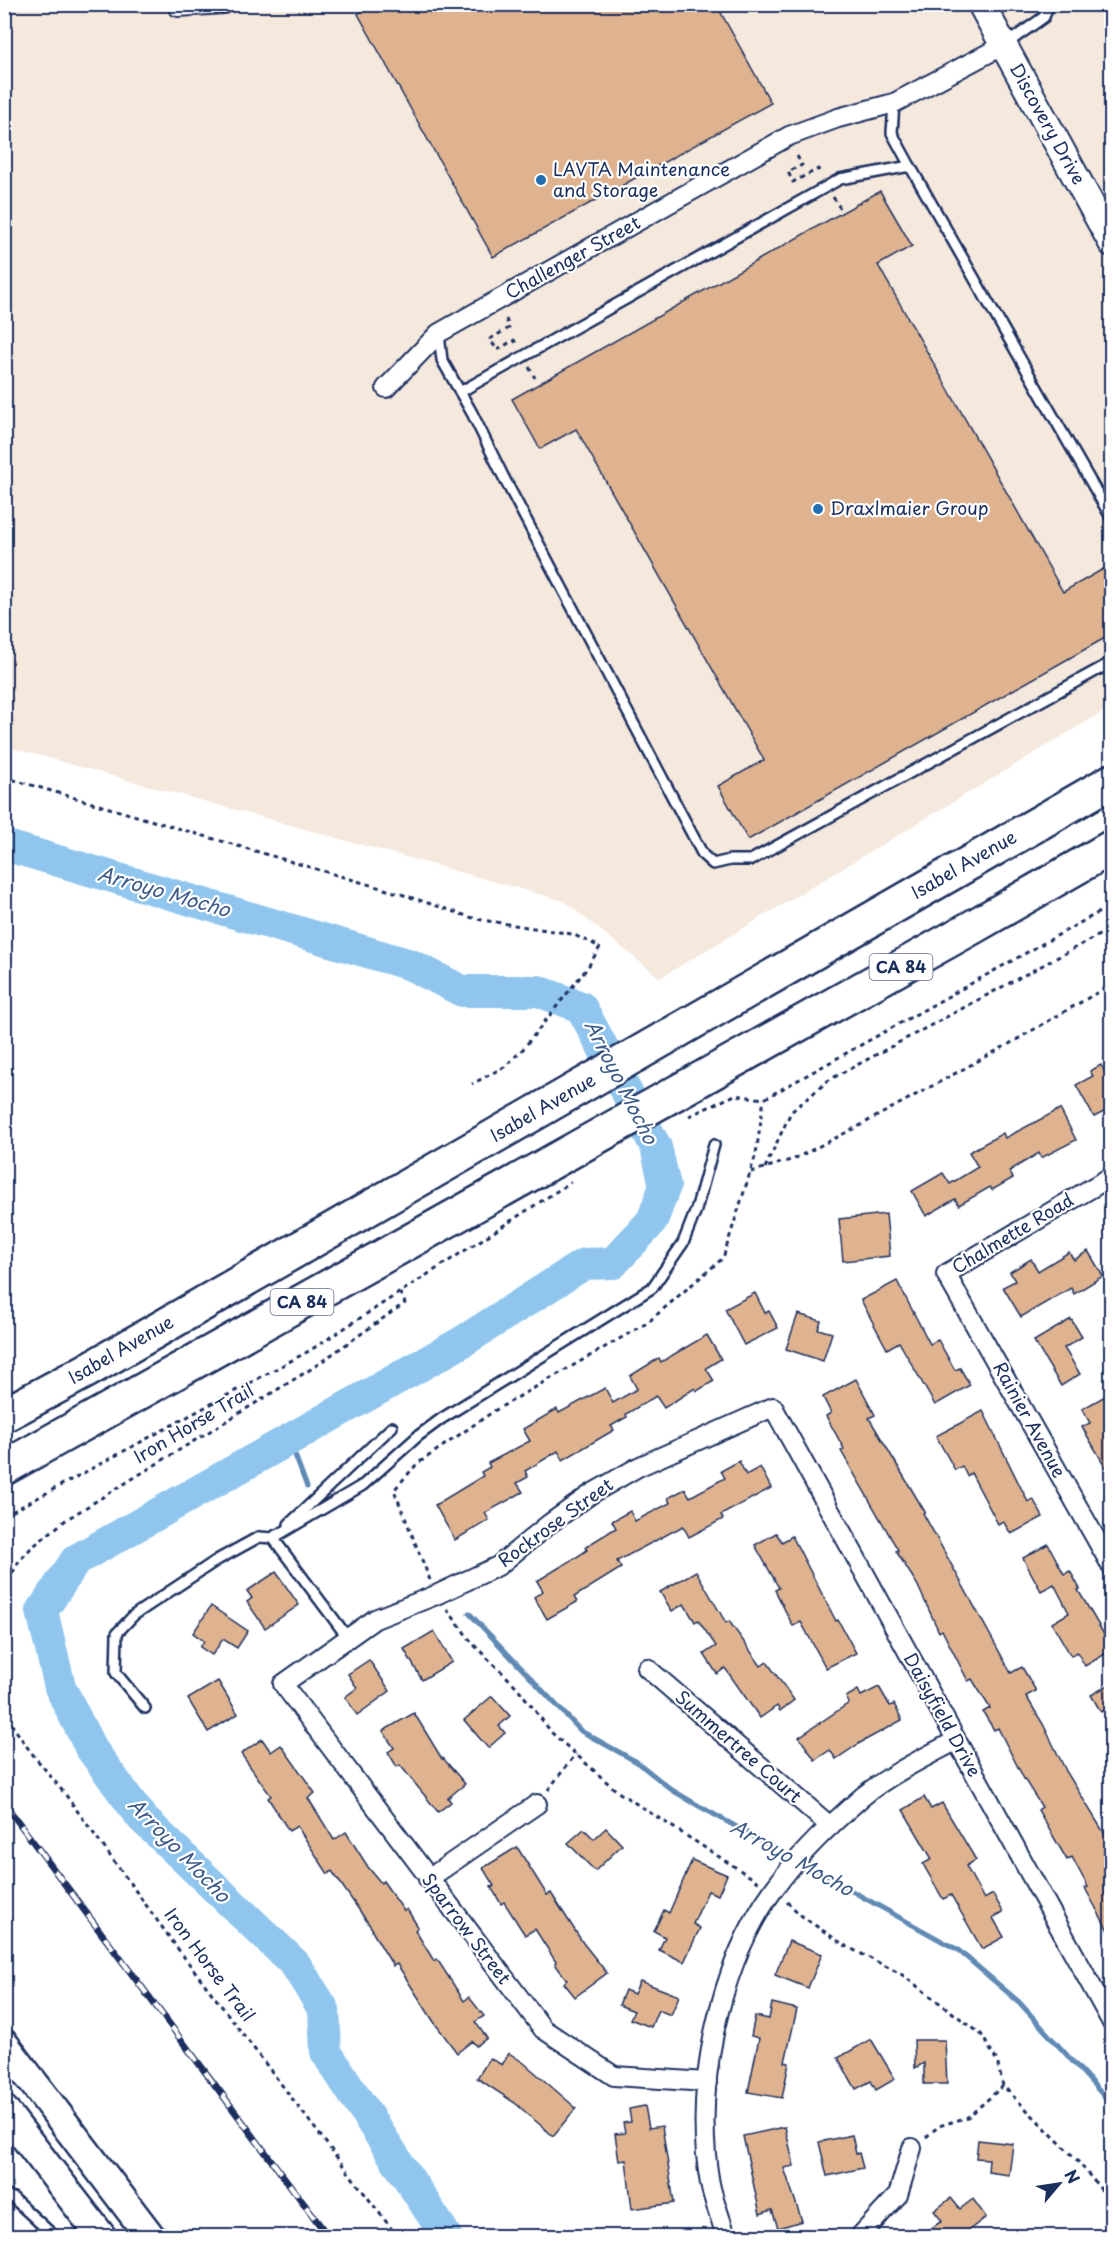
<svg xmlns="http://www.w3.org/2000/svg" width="1116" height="2241" viewBox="0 0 1116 2241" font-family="'Playpen Sans',sans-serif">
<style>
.built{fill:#f5e8dd}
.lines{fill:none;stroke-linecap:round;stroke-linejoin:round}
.stream{stroke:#618ab4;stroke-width:5}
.river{stroke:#90c6ee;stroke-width:32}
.building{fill:#dfb38f;stroke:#1b2f5e;stroke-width:1.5}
.lane-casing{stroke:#1b2f5e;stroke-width:14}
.street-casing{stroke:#1b2f5e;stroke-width:22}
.secondary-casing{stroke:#1b2f5e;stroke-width:30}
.primary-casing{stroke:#1b2f5e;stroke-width:33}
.highway-casing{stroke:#1b2f5e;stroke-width:38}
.path{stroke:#1b2f5e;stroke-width:3;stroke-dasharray:4.5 4.5;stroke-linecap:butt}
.lane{stroke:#fff;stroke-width:9}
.street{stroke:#fff;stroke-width:18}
.secondary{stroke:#fff;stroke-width:26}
.primary{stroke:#fff;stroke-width:28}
.highway{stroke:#fff;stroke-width:33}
.rail-casing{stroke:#1b2f5e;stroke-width:7}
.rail{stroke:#fff;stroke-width:4.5;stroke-dasharray:14;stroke-linecap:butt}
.poi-dot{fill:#1f6fb2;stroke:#fff;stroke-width:2}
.labels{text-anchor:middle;stroke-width:4.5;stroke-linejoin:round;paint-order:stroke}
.shield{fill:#fff;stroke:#5f6d8e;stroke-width:1.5}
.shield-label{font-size:16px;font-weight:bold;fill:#1b2f5e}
.street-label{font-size:18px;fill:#1b2f5e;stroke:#fff}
.poi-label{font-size:18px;fill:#1b2f5e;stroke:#fff;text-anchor:start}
.water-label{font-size:20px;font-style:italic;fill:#3e5c89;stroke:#fff}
</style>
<rect width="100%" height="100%" fill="#fff"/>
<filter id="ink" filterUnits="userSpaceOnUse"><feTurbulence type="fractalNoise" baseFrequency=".0167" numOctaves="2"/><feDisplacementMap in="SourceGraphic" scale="12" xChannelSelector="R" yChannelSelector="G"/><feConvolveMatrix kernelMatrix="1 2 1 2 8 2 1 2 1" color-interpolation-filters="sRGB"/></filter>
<g filter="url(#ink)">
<!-- built -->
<path class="built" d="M4,5H1111V707L660,978L564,901L5,746Z"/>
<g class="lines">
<!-- stream -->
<g class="stream">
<path d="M289,1439L307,1487"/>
<path d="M469,1613L581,1731L637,1762L672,1790L699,1806L958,1950L1019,2002L1112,2105"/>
</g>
<!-- river -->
<path class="river" d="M4,845L411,965L462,991H538L581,1007L656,1147L665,1186L652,1221L613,1263L584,1264L462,1342L76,1560L42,1611L60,1687L90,1747L142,1818L295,1964L324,2010L326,2052L446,2236"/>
</g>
<!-- building -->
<g class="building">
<path d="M373,4H716L771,103L493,257L358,14Z"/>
<path d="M880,191L912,246L878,265L1063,592L1105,568L1112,581V634L748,840L718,786L764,760L576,429L540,449L512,399Z"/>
<path d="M1101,1065L1105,1072L1112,1068V1108L1094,1117L1076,1085L1093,1076L1090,1071Z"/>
<path d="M1060,1109L1076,1140L1041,1158L1039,1153L1009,1171L1013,1178L992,1190L990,1187L959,1205L955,1199L926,1216L912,1191L943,1173L950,1184L978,1167L969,1152L1003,1133L1005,1138Z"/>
<path d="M886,1214L890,1256L843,1261L839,1219Z"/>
<path d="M1088,1251L1103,1276L1074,1294L1071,1288L1021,1317L1003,1287L1015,1281L1010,1272L1031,1259L1038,1271L1069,1252L1074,1260Z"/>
<path d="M897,1281L930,1344L938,1340L955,1370L960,1368L970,1385L935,1405L899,1342L887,1349L861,1300Z"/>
<path d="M755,1293L765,1313L769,1311L778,1328L744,1345L725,1309Z"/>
<path d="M798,1314L821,1321L818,1329L832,1333L823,1361L786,1349Z"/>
<path d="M1071,1319L1082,1337L1064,1348L1080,1374L1061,1386L1034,1341Z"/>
<path d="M707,1335L721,1359L706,1368L714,1381L697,1391L695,1388L664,1408L656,1396L626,1414L627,1417L611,1426L614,1430L563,1460L558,1451L525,1471L528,1477L517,1483L523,1492L485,1513L489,1520L455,1540L435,1505L483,1476L481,1472L490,1467L488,1463L530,1441L523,1429L557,1409L559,1413L605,1388L613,1403L637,1389L630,1376L659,1358L661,1362Z"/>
<path d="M856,1379L875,1415L869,1418L925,1512L923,1513L1011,1673L1022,1667L1036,1691L1026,1696L1043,1724L1066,1771L1112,1846V1938L1085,1888L1088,1887L1072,1857L1067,1860L1038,1810L1042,1807L1024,1779L998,1728L994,1730L983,1712L990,1708L972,1679L968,1681L942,1630L939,1632L917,1584L896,1551L898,1550L841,1451L844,1449L826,1416L831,1413L823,1397Z"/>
<path d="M1107,1395L1112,1403V1478L1082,1427L1090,1423L1082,1409Z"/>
<path d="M983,1411L1028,1502L1033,1499L1043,1517L1011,1534L1003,1521L998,1524L971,1473L967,1476L962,1466L955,1470L936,1436Z"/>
<path d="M739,1461L746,1475L760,1467L771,1488L721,1515L723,1519L689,1537L683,1526L617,1561L621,1568L574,1597L577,1602L547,1619L534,1597L543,1591L537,1581L575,1558L587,1550L585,1547L616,1528L612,1521L630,1511L635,1521L670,1503L668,1498L685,1489L690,1497L725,1478L721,1471Z"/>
<path d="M776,1533L782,1542L792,1536L836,1621L838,1620L856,1653L826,1668L801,1622L793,1626L775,1590L779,1588L755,1545Z"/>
<path d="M1048,1544L1064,1574L1070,1571L1080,1589L1078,1590L1112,1648V1650L1085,1666L1077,1652L1071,1656L1052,1623L1069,1613L1054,1584L1041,1591L1023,1558Z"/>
<path d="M696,1571L726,1623L729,1621L761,1666L767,1662L794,1700L780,1711L777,1706L760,1718L725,1668L717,1674L704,1654L716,1646L698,1620L695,1622L684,1604L672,1611L660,1592Z"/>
<path d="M276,1572L299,1605L265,1628L247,1602L252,1598L247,1591Z"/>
<path d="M211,1606L248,1631L237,1648L223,1639L212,1655L200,1647L204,1641L193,1633Z"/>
<path d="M434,1631L452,1662L422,1680L404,1649Z"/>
<path d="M369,1660L390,1691L357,1715L345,1697L357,1688L348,1674Z"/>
<path d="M218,1681L238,1714L208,1732L188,1699Z"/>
<path d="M1112,1683V1706L1101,1712L1091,1695Z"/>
<path d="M879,1687L890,1706L894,1704L902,1720L860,1743L836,1759L830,1750L815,1760L799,1737L849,1703L846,1697L858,1690L861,1696Z"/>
<path d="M492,1696L510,1716L499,1726L505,1733L488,1748L464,1720Z"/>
<path d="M414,1713L442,1759L443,1758L465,1784L448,1798L451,1802L438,1812L400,1765L397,1767L388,1752L394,1748L383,1731Z"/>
<path d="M262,1739L271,1752L281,1745L315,1793L308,1798L334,1840L346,1832L368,1867L381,1883L383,1881L404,1911L407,1909L418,1927L415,1930L434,1961L437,1959L464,2001L469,1997L484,2016L475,2022L487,2038L476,2046L472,2041L457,2053L434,2022L397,1964L393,1966L372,1931L373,1930L332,1871L328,1874L297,1826L289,1831L268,1798L271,1796L241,1754Z"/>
<path d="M924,1797L931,1809L942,1803L976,1860L966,1866L984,1899L993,1894L1003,1912L993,1918L1004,1937L982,1949L951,1895L943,1899L923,1864L932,1859L903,1810Z"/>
<path d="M606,1828L622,1845L595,1871L568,1843L584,1829L594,1839Z"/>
<path d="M517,1847L547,1895L551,1893L583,1943L607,1973L575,1997L564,1983L567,1980L555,1964L556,1962L535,1929L525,1935L504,1902L501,1904L491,1887L494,1886L483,1868Z"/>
<path d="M692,1860L727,1875L718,1895L708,1891L693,1924L700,1928L684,1962L659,1950L665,1937L654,1931L664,1910L669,1913Z"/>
<path d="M789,1941L822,1954L808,1988L775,1975Z"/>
<path d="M640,1981L679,1996L671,2015L658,2010L651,2027L630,2019L634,2011L619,2005L625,1990L634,1994Z"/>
<path d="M772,2003L797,2009L785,2062L789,2063L782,2098L748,2092L759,2038L751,2036L755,2016L769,2019Z"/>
<path d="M871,2039L895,2079L876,2090L871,2081L856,2089L838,2058Z"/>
<path d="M914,2040H945L947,2084H924V2063L915,2068Z"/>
<path d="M509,2053L524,2063L576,2108L553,2136L515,2103L477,2078L490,2058L502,2065Z"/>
<path d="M645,2106L649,2128L662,2126L674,2203L632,2209L626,2160L619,2161L615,2134L625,2133L623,2123L631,2122L629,2109Z"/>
<path d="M785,2127L794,2166L784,2168L802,2221L778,2228L772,2210L760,2214L743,2136Z"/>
<path d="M852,2135L856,2154L859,2153L863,2168L827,2176L819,2142Z"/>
<path d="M978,2140L1013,2144L1009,2175L988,2172L989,2159L976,2158Z"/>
<path d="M951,2198L960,2209L973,2199L986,2217L961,2236H919L942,2221L934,2211Z"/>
</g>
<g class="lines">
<defs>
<g id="lane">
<path d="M1006,44L1044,17L1049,4"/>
<path d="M894,103L892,133L910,166"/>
<path d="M439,335L442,360L472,413L503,476L703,855L713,864L730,860H751L1112,662"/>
<path d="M460,392L840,179L910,166L1112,519"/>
<path d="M289,1524L392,1427"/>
<path d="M276,1535L273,1538L348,1638"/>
<path d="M145,1708L116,1673L117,1633L134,1615L217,1560L259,1537L273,1538L363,1485L418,1436L441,1419L652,1288L683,1243L696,1210L714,1145"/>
<path d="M4,2195L13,2198L54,2236"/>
</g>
<g id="street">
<path d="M178,7L224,4"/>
<path d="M386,388L439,333L789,136L838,118L894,103L1004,45"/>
<path d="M1112,1176L946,1274L1112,1567"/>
<path d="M647,1668L830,1826"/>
<path d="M428,1879L537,1804"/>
<path d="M707,2082L614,2076L543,2029L283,1684L375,1619L436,1595L498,1566L549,1524L591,1494L638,1467L773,1407L1112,2023"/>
<path d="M726,2236C721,2219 714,2202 710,2184C693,2090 718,1966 774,1889C799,1854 830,1825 862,1797C890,1774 924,1758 955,1741"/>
<path d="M860,2236L898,2195L912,2148"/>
</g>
<path id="secondary" d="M981,4L1112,243"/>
<g id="primary">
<path d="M4,2044L150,2236"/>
<path d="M4,2110L101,2236"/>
</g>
<g id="highway">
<path d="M4,1415L86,1371L1112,781"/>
<path d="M4,1468L971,928L1112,847"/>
</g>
</defs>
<!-- lane casing -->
<use href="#lane" class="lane-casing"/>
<!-- street casing -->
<use href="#street" class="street-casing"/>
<!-- secondary casing -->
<use href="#secondary" class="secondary-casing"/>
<!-- primary casing -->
<use href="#primary" class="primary-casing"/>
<!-- highway casing -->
<use href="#highway" class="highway-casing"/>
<!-- path -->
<g class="path">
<path d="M797,156L802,165L788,172L793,182L818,169L821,175"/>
<path d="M833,197L840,208"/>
<path d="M506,319L509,328L490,339L497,350L514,340L517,345"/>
<path d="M529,367L535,378"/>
<path d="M4,777L401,894L476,919L572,934L600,947L588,967L523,1049L506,1066L472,1084"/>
<path d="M689,1116L735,1095L764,1099L1112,905"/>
<path d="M765,1168L791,1112L829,1080L1112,928"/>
<path d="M751,1172L794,1159L859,1126L1009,1044L1112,984"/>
<path d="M4,1516L309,1351L571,1182"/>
<path d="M430,1580L394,1490L417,1464L494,1411L647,1323L723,1258L756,1154L764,1099"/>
<path d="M4,1589L19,1561L31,1548L67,1519L311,1369L405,1303L400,1293"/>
<path d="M447,1609L473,1644L517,1687L552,1733L618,1792L760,1883"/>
<path d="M4,1707L12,1725L30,1751L65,1794L178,1949L397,2236"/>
<path d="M548,1790L576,1754"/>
<path d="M787,1902L803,1917L844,1945L901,1974L981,2034L997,2061L1003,2086L1075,2158L1112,2203"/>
<path d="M926,2137L939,2126L968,2117L1003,2086"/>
</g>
<!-- lane -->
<use href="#lane" class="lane"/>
<!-- street -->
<use href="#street" class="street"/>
<!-- secondary -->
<use href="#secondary" class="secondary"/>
<!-- primary -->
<use href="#primary" class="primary"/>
<!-- highway -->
<use href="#highway" class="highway"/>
<defs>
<path id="rail" d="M4,1803L328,2236"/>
</defs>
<!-- rail casing -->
<use href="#rail" class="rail-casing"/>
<!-- rail -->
<use href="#rail" class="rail"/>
</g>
</g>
<!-- markers -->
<g class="poi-dot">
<circle cx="541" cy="180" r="6"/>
<circle cx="818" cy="509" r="6"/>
</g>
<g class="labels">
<!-- shield labels -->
<g class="shield">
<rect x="869.5" y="954" width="63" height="26" rx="4.5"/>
<rect x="270.5" y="1289" width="63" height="26" rx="4.5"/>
</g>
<g class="shield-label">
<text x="901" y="973">CA 84</text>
<text x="302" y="1308">CA 84</text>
</g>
<!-- street labels -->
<g class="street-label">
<text transform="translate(1047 124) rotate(61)" y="6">Discovery Drive</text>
<text transform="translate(573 258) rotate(-29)" y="6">Challenger Street</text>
<text transform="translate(964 865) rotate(-30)" y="6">Isabel Avenue</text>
<text transform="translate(543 1108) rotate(-30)" y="6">Isabel Avenue</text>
<text transform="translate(1013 1234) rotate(-31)" y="6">Chalmette Road</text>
<text transform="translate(121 1350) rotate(-30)" y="6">Isabel Avenue</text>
<text transform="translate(1029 1420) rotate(61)" y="6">Rainier Avenue</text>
<text transform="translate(194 1424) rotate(-31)" y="6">Iron Horse Trail</text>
<text transform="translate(556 1523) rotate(-36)" y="6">Rockrose Street</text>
<text transform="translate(942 1715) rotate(61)" y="6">Daisyfield Drive</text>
<text transform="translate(738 1747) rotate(41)" y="6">Summertree Court</text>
<text transform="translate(466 1929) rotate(53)" y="6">Sparrow Street</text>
<text transform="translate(209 1965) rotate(53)" y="6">Iron Horse Trail</text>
</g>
<!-- poi labels -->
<g class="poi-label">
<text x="553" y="176">LAVTA Maintenance<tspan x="553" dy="21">and Storage</tspan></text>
<text x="830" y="515">Draxlmaier Group</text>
</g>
<!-- water labels -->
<g class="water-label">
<text transform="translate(164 892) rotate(16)" y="7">Arroyo Mocho</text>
<text transform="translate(621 1082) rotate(63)" y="7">Arroyo Mocho</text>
<text transform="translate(179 1850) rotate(46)" y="7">Arroyo Mocho</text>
<text transform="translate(792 1858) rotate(29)" y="7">Arroyo Mocho</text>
</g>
</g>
<!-- margin -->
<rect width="1116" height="2241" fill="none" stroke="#fff" stroke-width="24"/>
<rect x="12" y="12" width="1092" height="2217" fill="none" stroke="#1b2f5e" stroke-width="2" filter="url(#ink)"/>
<!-- north arrow -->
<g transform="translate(1059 2184) rotate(61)" stroke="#ffffff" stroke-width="4.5" paint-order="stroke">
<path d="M0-4.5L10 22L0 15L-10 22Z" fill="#1b2f5e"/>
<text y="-9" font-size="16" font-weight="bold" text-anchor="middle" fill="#1b2f5e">N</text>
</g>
</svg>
